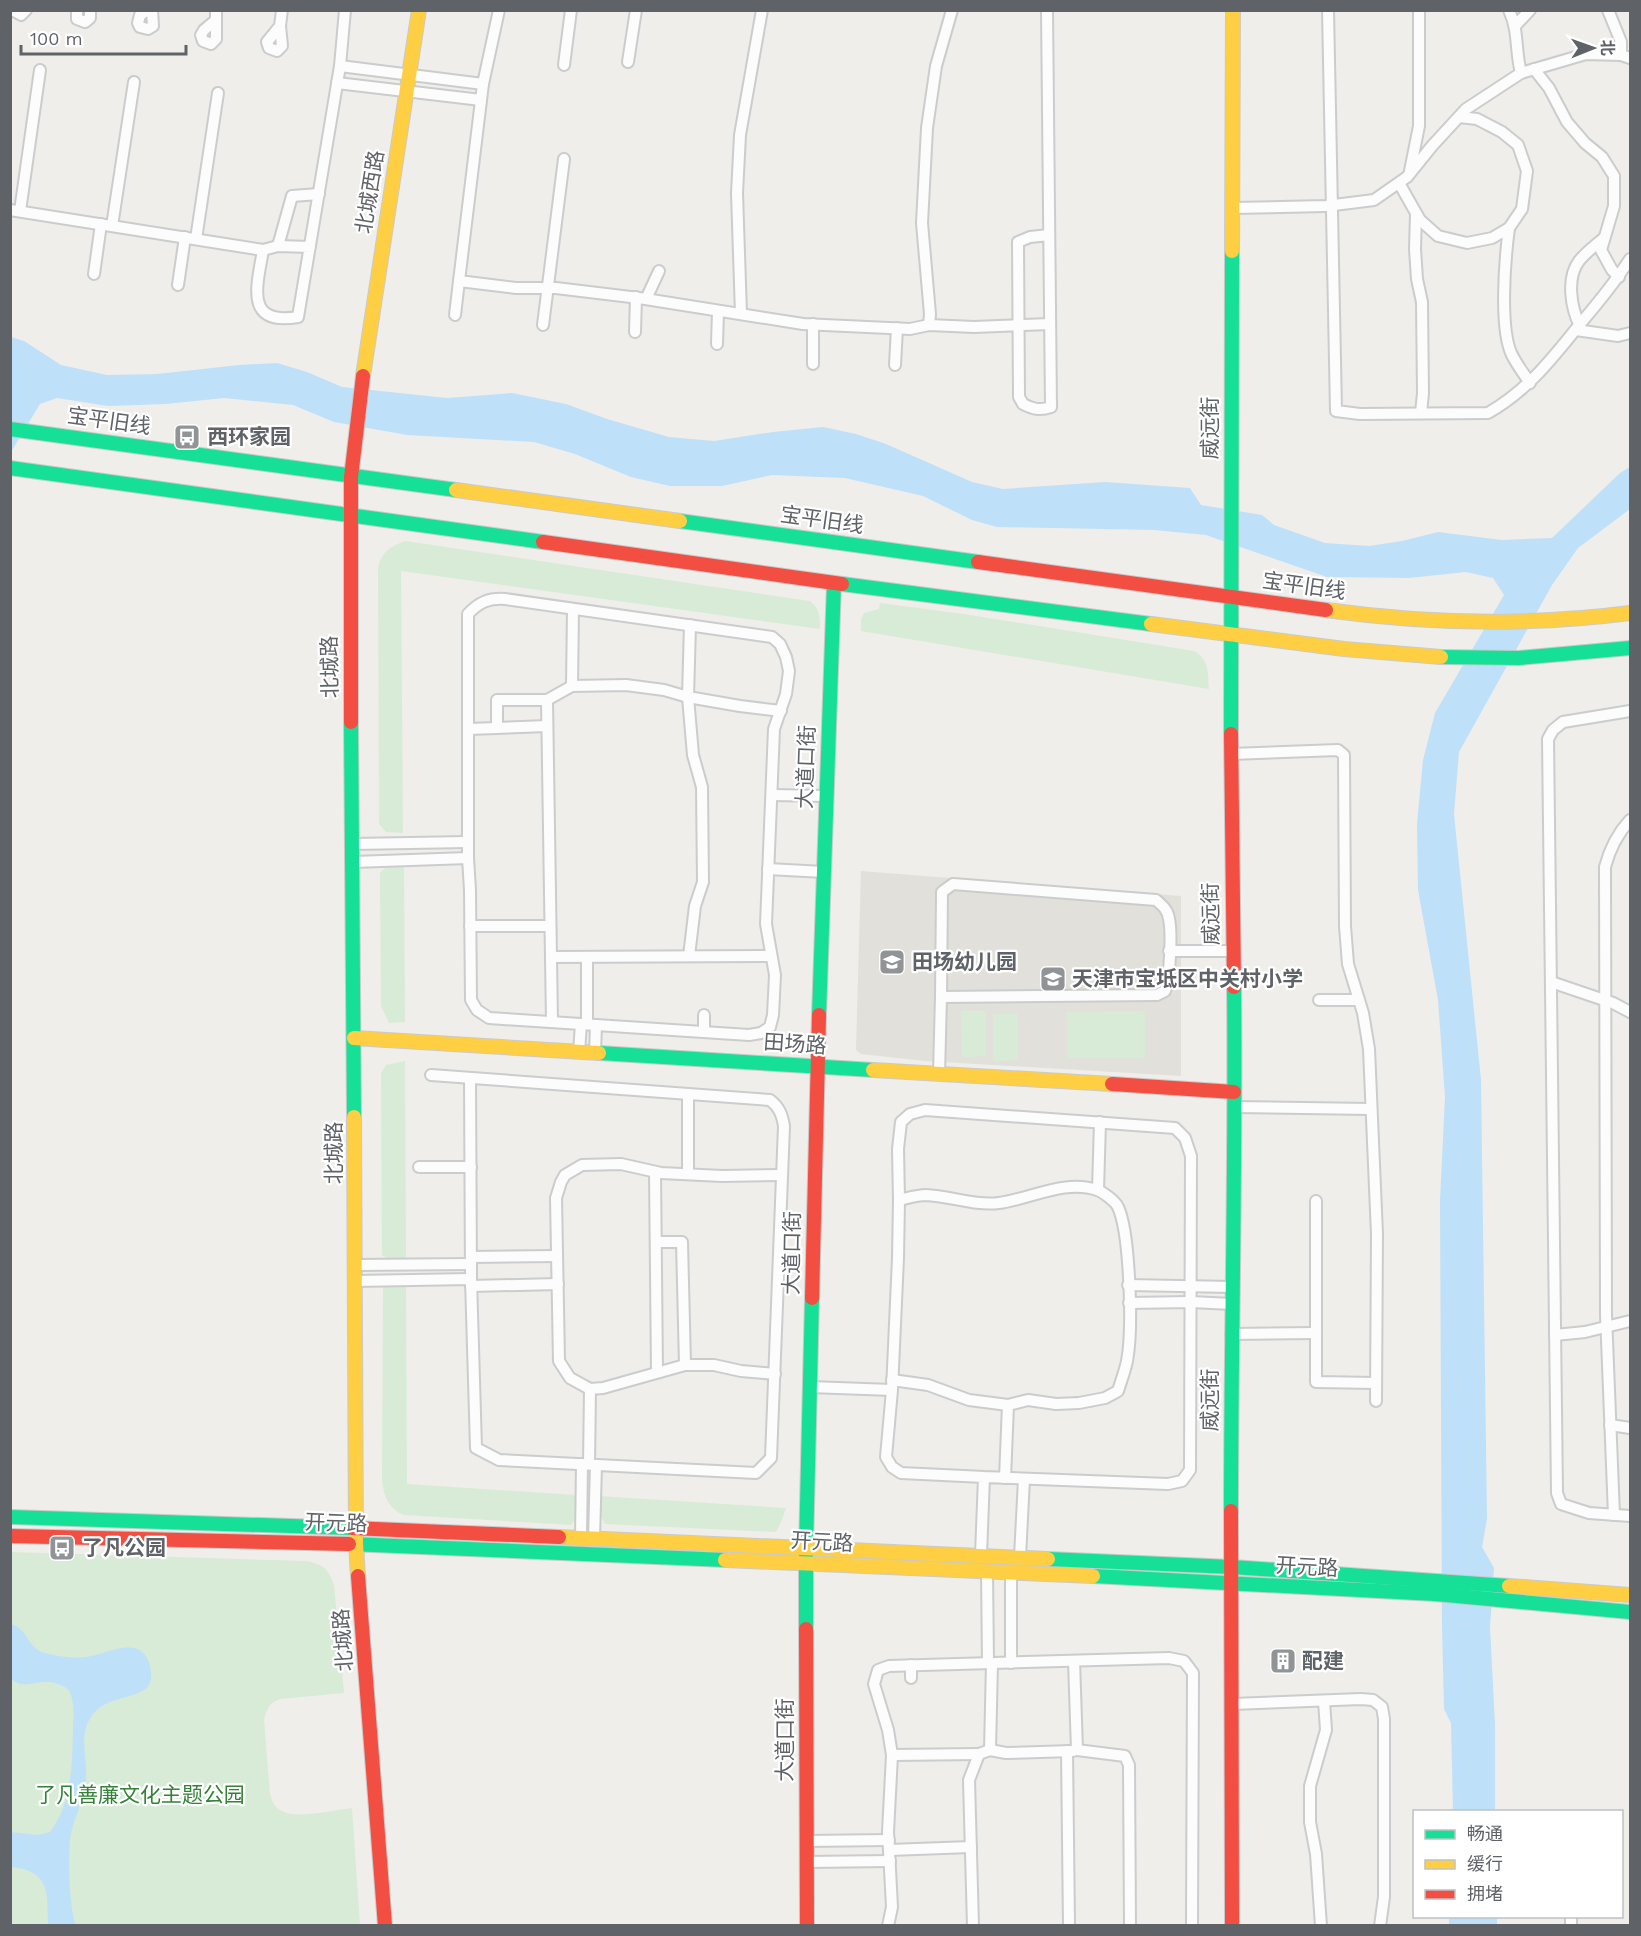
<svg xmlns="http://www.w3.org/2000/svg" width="1641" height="1936" viewBox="0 0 1641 1936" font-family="'Work Sans','Noto Sans SC',sans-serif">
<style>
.education{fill:#e2e0da}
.green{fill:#d8ebd6}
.water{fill:#bfe0f9}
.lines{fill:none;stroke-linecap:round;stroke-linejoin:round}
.street-casing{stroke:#cbcccc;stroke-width:14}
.fast-casing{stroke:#cacacb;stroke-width:16}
.slow-casing{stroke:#cacacb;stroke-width:16}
.jam-casing{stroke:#cacacb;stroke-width:16}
.street{stroke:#fdfcfc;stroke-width:10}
.fast{stroke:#16e098;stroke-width:14}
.slow{stroke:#ffcf43;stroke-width:14}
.jam{stroke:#f24e42;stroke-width:14}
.labels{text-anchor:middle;stroke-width:4.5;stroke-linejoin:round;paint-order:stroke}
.street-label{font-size:21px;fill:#5f6368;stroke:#fff}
.poi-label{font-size:21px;font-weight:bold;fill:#5f6368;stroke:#fff;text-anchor:start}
.park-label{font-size:21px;fill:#348238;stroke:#fff}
</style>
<rect width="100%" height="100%" fill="#efeeea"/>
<!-- education -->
<path class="education" d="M861,871L1181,896V1076L925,1061L861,1054L856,1050Z"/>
<!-- green -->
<g class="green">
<path d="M405,541L810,601C820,609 820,616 820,629L401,571L403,833L386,832L379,824L378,568C382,551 390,547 405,541Z"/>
<path d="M880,603L964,614L1194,651C1209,659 1208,672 1209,689L861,631V620L864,613L879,609Z"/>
<path d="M404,866L405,1022L389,1023L381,1006L380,873L385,868Z"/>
<path d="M961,1011H986V1056L962,1057Z"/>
<path d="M1145,1011V1058H1067V1012Z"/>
<path d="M993,1014H1018V1060L993,1061Z"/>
<path d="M405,1061L406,1259L387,1258L382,1255L381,1073L386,1065Z"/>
<path d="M406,1286L407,1484L576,1495L575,1520L571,1525L404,1515C388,1508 384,1497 382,1480L383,1287Z"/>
<path d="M599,1496L786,1508L781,1522L776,1532L605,1524L600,1515Z"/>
<path d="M11,1552L306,1561C323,1564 329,1569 334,1585L344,1693L280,1699C269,1703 267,1708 264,1720L270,1794C272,1800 274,1807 280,1810C295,1820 334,1810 352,1808L360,1925L11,1926Z"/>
</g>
<!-- water -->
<g class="water">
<path d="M11,337L24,341L61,365L107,375L157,374L239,365L277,363L307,372L342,387L447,398L512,393L566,404L607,419L669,437L714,441L773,432L823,427L856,434L886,444L972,482L1003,489L1105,482L1190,488L1201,505L1262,515L1274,525L1325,543L1369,546L1402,541L1438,532L1502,540L1552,538L1620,473L1630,467V509L1578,548L1552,585L1459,752L1454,814L1481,1080L1487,1519L1482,1547L1494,1568L1490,1627L1495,1725V1811H1453L1451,1723L1444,1709L1442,1625L1440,1200L1445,1097L1438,1000L1418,890L1417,824L1423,760L1435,713L1504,595L1493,578L1466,572L1409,578L1327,577L1206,535L1154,530L997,527L972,520L923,496L845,478L772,475L722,486H670L631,477L575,454L534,442L407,435L334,422L293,405L224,398L166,404L108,406L57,398L40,404L11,452Z"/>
<path d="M11,1624C31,1630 25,1650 49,1654C61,1657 74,1658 86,1657C106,1655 142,1632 150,1666C152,1675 152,1681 147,1688C131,1700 103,1697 91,1717C78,1736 88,1760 86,1780C84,1798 77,1812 72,1829C67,1846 69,1910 76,1925H48C47,1893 51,1871 11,1867V1832L38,1835L50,1832C73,1801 72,1764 73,1727C73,1715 75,1702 69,1690C43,1671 29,1694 11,1679Z"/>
<rect x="1449" y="1917" width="48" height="8"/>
</g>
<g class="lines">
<defs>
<g id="street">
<path d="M12,10L21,15L26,10"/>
<path d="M77,10V19L85,22L90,18V10"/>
<path d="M148,10L140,15L138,23L140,27L148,29L153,26L152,10"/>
<path d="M499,10L483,84L459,281L516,288H556L639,298L803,324L910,329L929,325L974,327L1050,324"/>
<path d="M1047,10L1051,407C1040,411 1033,409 1023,404L1019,397L1018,242L1030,237L1049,235"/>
<path d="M1328,10L1336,411L1360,414L1488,413C1527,391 1553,358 1580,324C1598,303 1615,282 1630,259"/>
<path d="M1509,10C1519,31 1515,51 1521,73"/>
<path d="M1608,10L1621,42V55"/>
<path d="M216,20L204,30L201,35L203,41L211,44L216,39V10"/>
<path d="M1516,25L1530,10"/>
<path d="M280,26L267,42L269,48L277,51L282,46L280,26L282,10"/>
<path d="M628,62L636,10"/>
<path d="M564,65L571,10"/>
<path d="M340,66L483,84"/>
<path d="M1534,69L1549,88L1567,122L1585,143L1602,157L1614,176V206L1601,250L1612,270L1619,277"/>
<path d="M337,83L481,100"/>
<path d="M1410,171L1419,126V10"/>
<path d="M1399,183L1420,220L1438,236L1467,243L1492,238L1509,228L1522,209L1527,171L1518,145L1502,132L1477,119L1459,117"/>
<path d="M1233,208L1326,206L1374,200L1407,177L1432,146L1466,109L1521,73L1586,54L1621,55L1630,58"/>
<path d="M10,210L263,250"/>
<path d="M20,211L40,70"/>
<path d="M1416,214L1415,249L1417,279L1422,302L1423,393L1421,413"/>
<path d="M112,226L134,82"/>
<path d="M1509,228C1505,258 1499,329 1512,355C1517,365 1524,374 1530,383"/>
<path d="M196,239L218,93"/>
<path d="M278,246L292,196L319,194"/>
<path d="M310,247L278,246L263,250C257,286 244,326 298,317L340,66L345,10"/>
<path d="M94,274L101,224"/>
<path d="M178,285L185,237"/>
<path d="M646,299L659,271"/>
<path d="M741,314L737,193L740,135L762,10"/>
<path d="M455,315L459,281"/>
<path d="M543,325L564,159"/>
<path d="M929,325L930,314L922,223L927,128L936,66L952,10"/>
<path d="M1580,326C1571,308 1566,278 1579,261C1586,252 1596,245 1604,238"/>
<path d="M1576,330L1618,336L1630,333"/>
<path d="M635,332L636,297"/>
<path d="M717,344L718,311"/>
<path d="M813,364V324"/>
<path d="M895,365L897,328"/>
<path d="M572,686L573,609"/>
<path d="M547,700L552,1022"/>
<path d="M1630,711L1563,722L1553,730L1548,739L1557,1493L1561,1504L1589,1513L1630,1516"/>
<path d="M494,728L547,726"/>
<path d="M468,729L497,728V700H547L572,686L626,685L664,690L688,697L740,706L781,711"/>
<path d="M1231,754L1338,750L1344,755L1345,926L1348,964L1363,1013L1369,1049L1377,1234L1376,1401"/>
<path d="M772,795L826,796"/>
<path d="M353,844L467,842"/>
<path d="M353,862L468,858L470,890L471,1000L477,1010L489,1018L749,1035L761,1033L770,1027L773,1015L775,975L766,924L774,729L786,694L789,671L786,657L780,644L772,637L505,599C489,598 479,602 468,614V858"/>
<path d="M768,869L824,872"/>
<path d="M470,926H550"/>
<path d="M1169,951H1233"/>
<path d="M689,956L695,906L703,882L702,787L693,755L688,697L690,625"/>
<path d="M551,957L771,956"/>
<path d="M1551,982L1613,1003L1630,1012"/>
<path d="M1319,1000H1359"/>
<path d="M587,1024V957"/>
<path d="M704,1032V1015"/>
<path d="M579,1052L581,1024"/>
<path d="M595,1053L596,1025"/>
<path d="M939,1074L941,997L1157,995L1165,991C1170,978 1172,933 1169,919C1168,910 1162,905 1156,900L953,884L942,892L941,997"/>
<path d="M470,1078L471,1279"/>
<path d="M688,1094V1174"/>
<path d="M1235,1107L1370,1109"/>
<path d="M419,1167H471"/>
<path d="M655,1172L657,1372"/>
<path d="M1098,1190L1100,1122"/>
<path d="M899,1200C908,1198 917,1195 926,1195C950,1196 974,1206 999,1203C1030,1199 1065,1179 1097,1190C1103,1192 1115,1201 1118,1207C1130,1233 1133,1330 1127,1361C1125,1371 1121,1381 1118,1391L1105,1398L1079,1403L1056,1404L1028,1400L1008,1405L1005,1478"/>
<path d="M1316,1201V1382L1376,1383"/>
<path d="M656,1242H682L685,1365"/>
<path d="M471,1257L557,1256"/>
<path d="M355,1265L471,1264"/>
<path d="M355,1281L471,1279L476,1448L499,1460L756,1473L771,1458L784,1126C782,1114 779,1107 770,1100L431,1075"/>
<path d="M1128,1285L1232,1287"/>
<path d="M471,1286L558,1284"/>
<path d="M1129,1303L1191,1302L1232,1304"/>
<path d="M1231,1334L1316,1333"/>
<path d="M1555,1335L1585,1332L1630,1321"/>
<path d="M892,1380L928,1385L969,1400L1008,1405"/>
<path d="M810,1387L892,1390"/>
<path d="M590,1389L603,1388L685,1365H714L741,1371L775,1374"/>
<path d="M1610,1425L1630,1428"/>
<path d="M589,1464L590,1389L570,1378L559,1361L556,1198L561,1182L565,1175L582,1165L621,1164L661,1173L722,1176L782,1175"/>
<path d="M1614,1515L1606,1315L1605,867C1610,848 1617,834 1630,820"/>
<path d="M581,1538L582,1464"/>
<path d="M594,1539L596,1465"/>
<path d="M981,1555L984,1477L901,1473L892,1467L886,1457L892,1390L898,1258L899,1200L898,1149L901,1122L910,1114L925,1110L1175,1128L1185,1138L1191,1156L1190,1470L1182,1481L1168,1484L984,1477"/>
<path d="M1020,1557L1024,1479"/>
<path d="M987,1571L988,1663"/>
<path d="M1011,1572V1663"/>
<path d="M1074,1661L1077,1750L1125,1756L1129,1765L1130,1926"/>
<path d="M911,1665V1678"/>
<path d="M1232,1704L1361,1699L1373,1700L1382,1707L1384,1719V1897L1380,1926"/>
<path d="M990,1750L1006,1753L1073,1751"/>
<path d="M1067,1751L1069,1926"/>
<path d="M892,1755L979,1754"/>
<path d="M806,1841L889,1840"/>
<path d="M889,1850L971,1847"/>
<path d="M806,1862L890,1861"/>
<path d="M888,1926L892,1907L888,1832L892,1755L888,1730L874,1684L878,1670L889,1666L1169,1658L1184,1661L1193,1673L1192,1926"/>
<path d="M973,1926L969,1780L979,1754L990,1750L992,1663"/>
<path d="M1321,1926L1316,1854L1310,1822V1786L1326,1730L1324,1701"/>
<path d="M1571,1926V1916"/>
</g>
<g id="fast">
<path d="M10,429L456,490"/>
<path d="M10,468L543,542"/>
<path d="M680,521L978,562"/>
<path d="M842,584L1151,624"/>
<path d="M1441,657L1519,658L1630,648"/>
<path d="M351,722L354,1117"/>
<path d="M1231,734L1232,251"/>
<path d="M819,1015L834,583"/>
<path d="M599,1053L873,1070"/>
<path d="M1231,1511C1231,1336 1236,1161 1234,987"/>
<path d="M10,1517L352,1528"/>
<path d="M349,1544L725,1560"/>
<path d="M1048,1559L1232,1567L1509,1586"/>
<path d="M1093,1576L1435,1594L1630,1612"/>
<path d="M806,1629V1548L812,1298"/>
</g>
<g id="slow">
<path d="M1232,251L1233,10"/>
<path d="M363,376L419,10"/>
<path d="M456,490L680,521"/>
<path d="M1326,610C1427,624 1528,626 1630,613"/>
<path d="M1151,624L1344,649L1441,657"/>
<path d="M354,1038L599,1053"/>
<path d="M873,1070L1112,1084"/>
<path d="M354,1117L356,1544L358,1576"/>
<path d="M559,1537L1048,1559"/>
<path d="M725,1560L1093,1576"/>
<path d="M1509,1586L1630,1595"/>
</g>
<g id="jam">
<path d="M543,542L842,584"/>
<path d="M978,562L1326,610"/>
<path d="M351,722V477L363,376"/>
<path d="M1231,734L1234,987"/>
<path d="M1112,1084L1234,1092"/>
<path d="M812,1298L819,1015"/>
<path d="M1231,1511L1232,1926"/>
<path d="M352,1528L559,1537"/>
<path d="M10,1536L349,1544"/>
<path d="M358,1576L385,1926"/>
<path d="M806,1629L807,1926"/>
</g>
</defs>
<!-- street casing -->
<use href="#street" class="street-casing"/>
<!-- fast casing -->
<use href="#fast" class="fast-casing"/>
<!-- slow casing -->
<use href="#slow" class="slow-casing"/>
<!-- jam casing -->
<use href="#jam" class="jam-casing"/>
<!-- street -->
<use href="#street" class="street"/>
<!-- fast -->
<use href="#fast" class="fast"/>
<!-- slow -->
<use href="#slow" class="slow"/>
<!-- jam -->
<use href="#jam" class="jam"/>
</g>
<!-- icons -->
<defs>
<symbol id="bus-square" viewBox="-11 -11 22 22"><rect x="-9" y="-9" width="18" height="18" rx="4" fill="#919496" stroke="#fff"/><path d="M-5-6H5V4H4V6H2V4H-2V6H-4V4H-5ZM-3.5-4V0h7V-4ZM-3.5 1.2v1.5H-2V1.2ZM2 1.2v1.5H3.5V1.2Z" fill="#fff"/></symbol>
<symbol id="school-square" viewBox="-11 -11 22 22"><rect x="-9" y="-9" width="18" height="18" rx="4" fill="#919496" stroke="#fff"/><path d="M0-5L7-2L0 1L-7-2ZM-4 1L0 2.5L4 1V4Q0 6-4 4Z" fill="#fff"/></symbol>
<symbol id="building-square" viewBox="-11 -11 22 22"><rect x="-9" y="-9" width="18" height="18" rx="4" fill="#919496" stroke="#fff"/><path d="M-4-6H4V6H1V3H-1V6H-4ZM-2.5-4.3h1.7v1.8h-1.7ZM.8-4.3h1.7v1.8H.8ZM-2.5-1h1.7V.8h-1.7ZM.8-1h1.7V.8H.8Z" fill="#fff"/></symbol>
</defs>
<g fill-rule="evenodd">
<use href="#bus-square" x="172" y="422" width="30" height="30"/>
<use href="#school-square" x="877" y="947" width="30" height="30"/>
<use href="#school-square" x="1038" y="964" width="30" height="30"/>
<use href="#bus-square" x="47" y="1533" width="30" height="30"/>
<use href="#building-square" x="1268" y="1646" width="30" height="30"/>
</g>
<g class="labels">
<!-- street labels -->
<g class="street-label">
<text transform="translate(370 192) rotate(-81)" y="7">北城西路</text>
<text transform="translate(109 421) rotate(8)" y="7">宝平旧线</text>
<text transform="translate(1210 428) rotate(-90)" y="7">威远街</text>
<text transform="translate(822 520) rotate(8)" y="7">宝平旧线</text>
<text transform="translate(1304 586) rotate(8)" y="7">宝平旧线</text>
<text transform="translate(330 667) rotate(-91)" y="7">北城路</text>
<text transform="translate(806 767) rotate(-88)" y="7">大道口街</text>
<text transform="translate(1211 914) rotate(-91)" y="7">威远街</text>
<text transform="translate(795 1044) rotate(4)" y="7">田场路</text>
<text transform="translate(334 1153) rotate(-90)" y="7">北城路</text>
<text transform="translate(792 1253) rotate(-89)" y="7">大道口街</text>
<text transform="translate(1210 1400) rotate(-90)" y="7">威远街</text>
<text transform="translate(336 1523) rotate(2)" y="7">开元路</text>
<text transform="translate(822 1542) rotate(3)" y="7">开元路</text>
<text transform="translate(1307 1567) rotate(3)" y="7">开元路</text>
<text transform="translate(343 1640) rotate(-94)" y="7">北城路</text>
<text transform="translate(785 1740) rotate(-90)" y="7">大道口街</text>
</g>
<!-- poi labels -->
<g class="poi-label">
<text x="207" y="444">西环家园</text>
<text x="912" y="969">田场幼儿园</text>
<text x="1072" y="986">天津市宝坻区中关村小学</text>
<text x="82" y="1555">了凡公园</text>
<text x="1302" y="1668">配建</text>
</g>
<!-- park labels -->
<g class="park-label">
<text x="140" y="1802">了凡善廉文化主题公园</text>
</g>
</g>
<!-- border -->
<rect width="1641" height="1936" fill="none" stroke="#5f6368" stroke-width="24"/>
<!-- legend -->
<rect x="1413" y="1810" width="210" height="108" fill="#ffffff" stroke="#bfc1c3" stroke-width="1.5"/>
<rect x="1425" y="1830" width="30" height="9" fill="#16e098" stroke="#bfc1c3" stroke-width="1.5"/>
<text x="1467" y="1840" font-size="18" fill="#5f6368">畅通</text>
<rect x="1425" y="1860" width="30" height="9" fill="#ffcf43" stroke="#bfc1c3" stroke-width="1.5"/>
<text x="1467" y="1870" font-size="18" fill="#5f6368">缓行</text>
<rect x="1425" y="1890" width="30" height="9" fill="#f24e42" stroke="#bfc1c3" stroke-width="1.5"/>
<text x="1467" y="1900" font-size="18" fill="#5f6368">拥堵</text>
<!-- north arrow -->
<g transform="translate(1593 48) rotate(89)" stroke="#ffffff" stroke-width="4.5" paint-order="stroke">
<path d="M0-4.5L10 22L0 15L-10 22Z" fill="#5f6368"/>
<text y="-9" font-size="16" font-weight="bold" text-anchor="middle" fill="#5f6368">北</text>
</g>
<!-- scale -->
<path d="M21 45v9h165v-9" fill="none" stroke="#5f6368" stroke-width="3"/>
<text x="30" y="45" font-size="18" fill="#5f6368" stroke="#ffffff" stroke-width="4.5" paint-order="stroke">100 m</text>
</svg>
